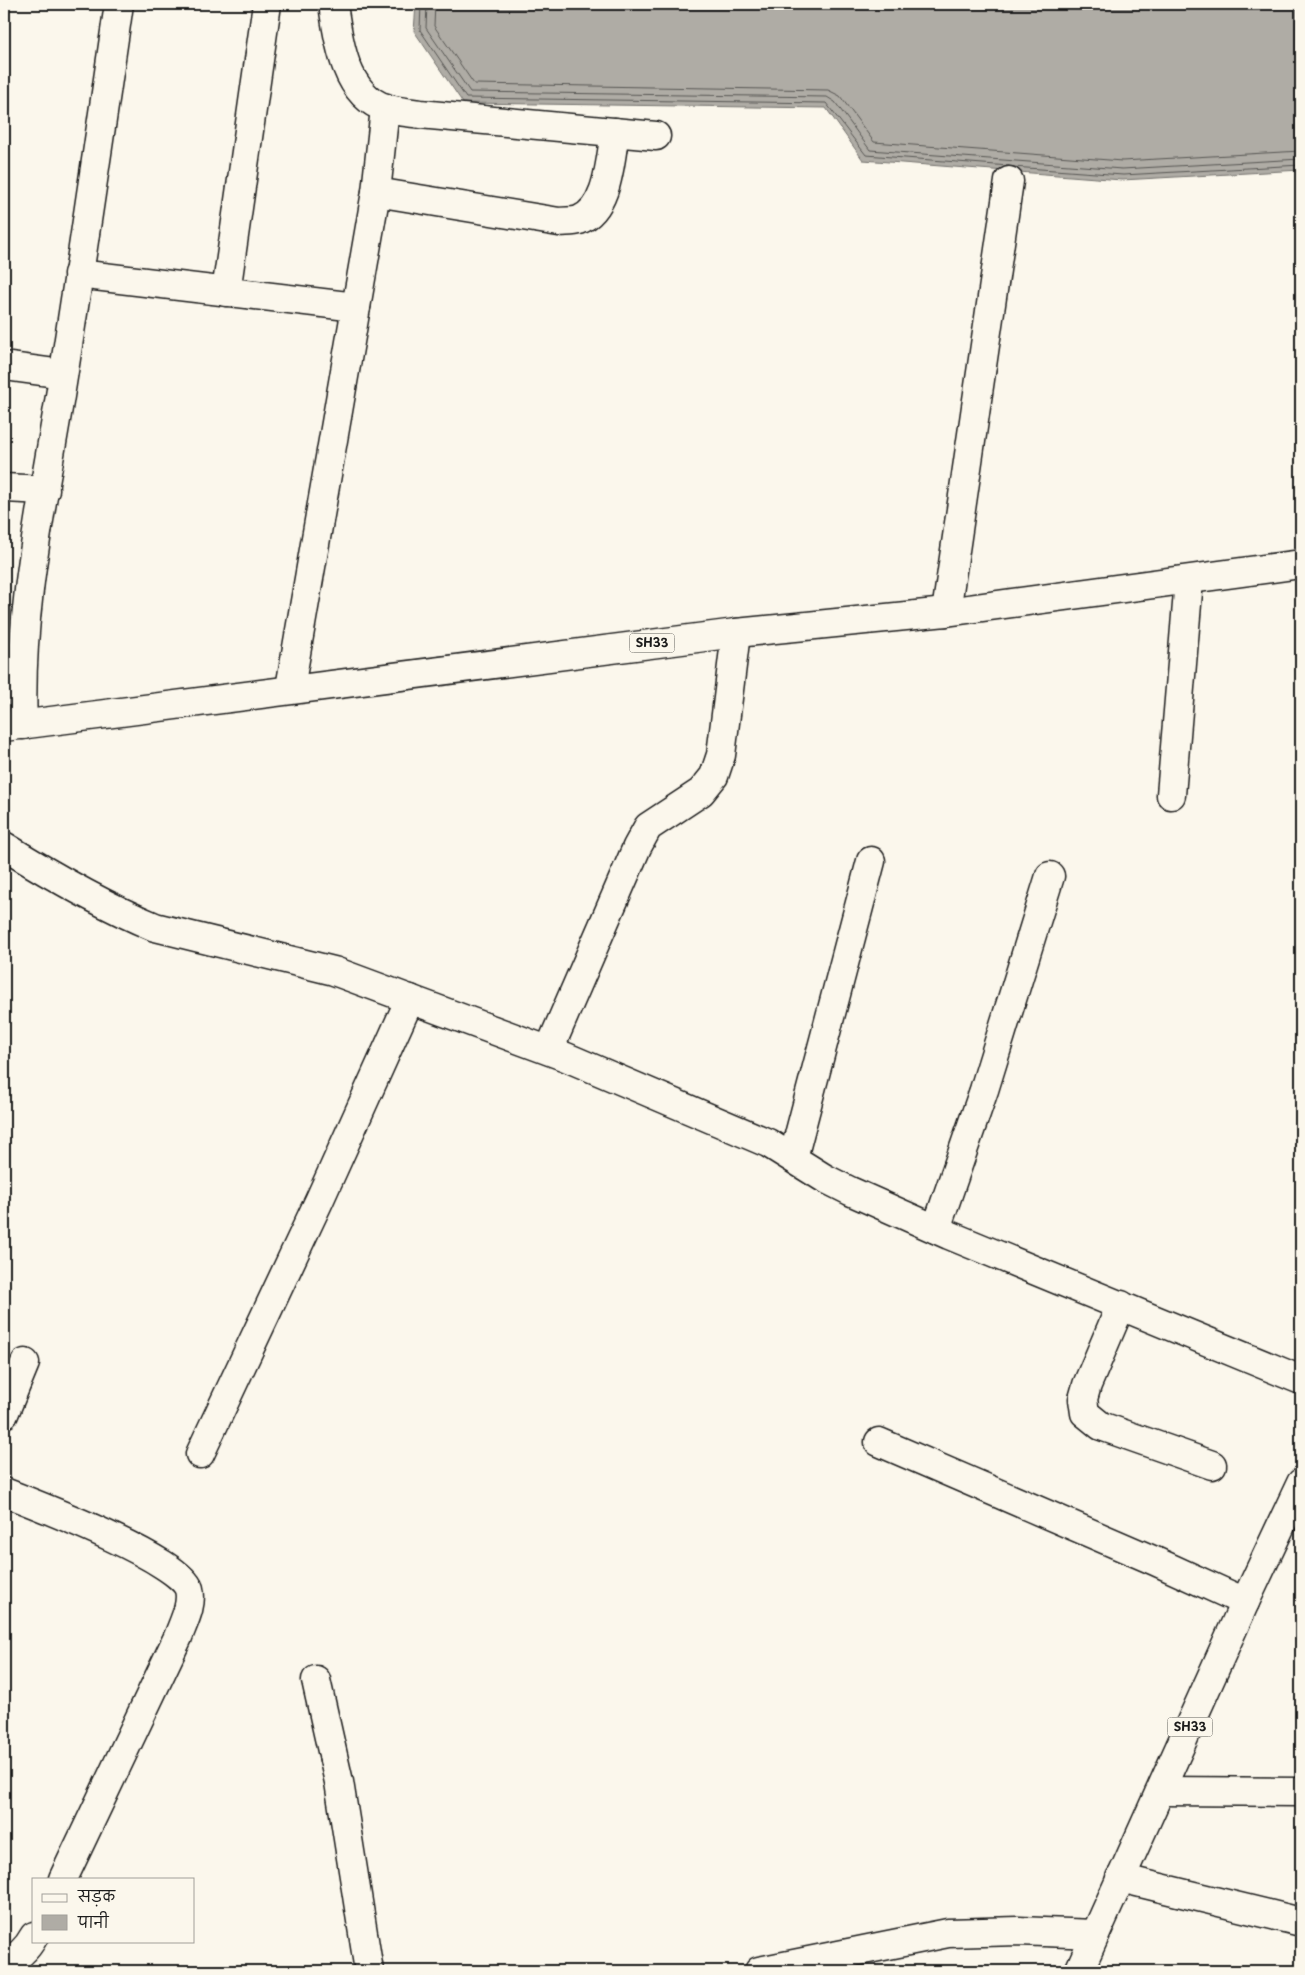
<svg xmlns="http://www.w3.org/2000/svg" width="1305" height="1975" viewBox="0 0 1305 1975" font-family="'Playpen Sans','Playpen Sans Deva',sans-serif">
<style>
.water{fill:#afaca5;stroke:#74726e}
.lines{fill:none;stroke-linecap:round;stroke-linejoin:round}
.shore{stroke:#575653;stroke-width:1}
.minor-casing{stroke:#1c1c1c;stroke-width:31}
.major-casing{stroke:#1c1c1c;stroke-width:31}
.minor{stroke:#fbf7ec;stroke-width:28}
.major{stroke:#fbf7ec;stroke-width:28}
.labels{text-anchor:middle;stroke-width:4;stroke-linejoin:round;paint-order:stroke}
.shield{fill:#fbf7ec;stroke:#5f5e5a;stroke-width:1}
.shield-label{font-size:12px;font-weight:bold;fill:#1c1c1c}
</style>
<rect width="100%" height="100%" fill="#fbf7ec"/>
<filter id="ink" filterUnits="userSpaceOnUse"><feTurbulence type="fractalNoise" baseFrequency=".02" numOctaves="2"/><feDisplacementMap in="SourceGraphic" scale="10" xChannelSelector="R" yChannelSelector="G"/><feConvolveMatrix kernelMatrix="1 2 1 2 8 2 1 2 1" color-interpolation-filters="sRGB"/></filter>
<g filter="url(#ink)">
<!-- water -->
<path class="water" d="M416,4H1301V170L1122,180L863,160L826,108L463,103L414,31Z"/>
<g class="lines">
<!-- shore -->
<g class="shore">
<path d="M421,4L420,30L466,98L826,103L866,155L1009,166"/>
<path d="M427,4L426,28L470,92L827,97L835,102L870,150L1122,169L1301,159"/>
<path d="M435,4L434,26L474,84L828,90L840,96L874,142L1122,161L1301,151"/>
<path d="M1013,167L1123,175L1301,165"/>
</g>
<defs>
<g id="minor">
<path d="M333,4C338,39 345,96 386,108C397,112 409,112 420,114L656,136"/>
<path d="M376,192L559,222C564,221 573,222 579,220C609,208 610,159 615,132"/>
<path d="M78,274L356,307"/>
<path d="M226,292L267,4"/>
<path d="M4,366L63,374"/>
<path d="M4,488L45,490"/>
<path d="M946,612L1009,181"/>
<path d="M290,688L376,192L385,108"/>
<path d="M23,725C18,613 42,506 60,396C81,265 100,134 119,4"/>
<path d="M1171,795L1189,580"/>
<path d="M4,846C52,876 102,905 155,927L334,971L566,1057L768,1143L824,1178L850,1191L949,1235L1301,1380"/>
<path d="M549,1050L637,847L648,827L701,792L714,776L721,755L736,633"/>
<path d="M793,1158L871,861"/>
<path d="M936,1229L984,1090L1050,876"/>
<path d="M1121,1305L1087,1385L1083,1399L1085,1413L1101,1426L1212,1465"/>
<path d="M4,1414L25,1363"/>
<path d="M879,1442L1155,1561L1245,1602"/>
<path d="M200,1454L319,1201L410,999"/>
<path d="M4,1492C37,1505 179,1559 189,1589C193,1605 183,1623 178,1637L63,1879"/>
<path d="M316,1680L339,1782L369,1971"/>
<path d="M1161,1791L1301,1792"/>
<path d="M1120,1878L1301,1922"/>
<path d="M4,1963C18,1958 27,1949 34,1936"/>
<path d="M759,1971L948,1933L1018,1931L1095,1934"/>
</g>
<g id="major">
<path d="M4,727L736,633L946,612L1301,564"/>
<path d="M1079,1971L1245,1602L1301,1483"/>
</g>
</defs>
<!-- minor casing -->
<use href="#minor" class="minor-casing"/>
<!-- major casing -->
<use href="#major" class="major-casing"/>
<!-- minor -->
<use href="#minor" class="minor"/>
<!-- major -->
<use href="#major" class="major"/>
</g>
</g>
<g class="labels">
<!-- shield labels -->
<g class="shield">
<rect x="629.5" y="633.5" width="45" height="19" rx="4"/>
<rect x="1167.5" y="1717.5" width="45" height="19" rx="4"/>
</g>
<g class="shield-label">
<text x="652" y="647">SH33</text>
<text x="1190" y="1731">SH33</text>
</g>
</g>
<!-- margin -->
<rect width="1305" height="1975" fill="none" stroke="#fbf7ec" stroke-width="20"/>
<rect x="10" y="10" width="1285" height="1955" fill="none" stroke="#1c1c1c" stroke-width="2" filter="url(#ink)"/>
<!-- legend -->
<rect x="32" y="1878" width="162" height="65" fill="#fbf7ec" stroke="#a29f99"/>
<rect x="42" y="1894" width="25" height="8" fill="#fbf7ec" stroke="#a29f99"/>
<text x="78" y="1902" font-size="15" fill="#1c1c1c">सड़क</text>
<rect x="42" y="1915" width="25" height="15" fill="#afaca5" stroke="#a29f99"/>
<text x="78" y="1928" font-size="15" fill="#1c1c1c">पानी</text>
</svg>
